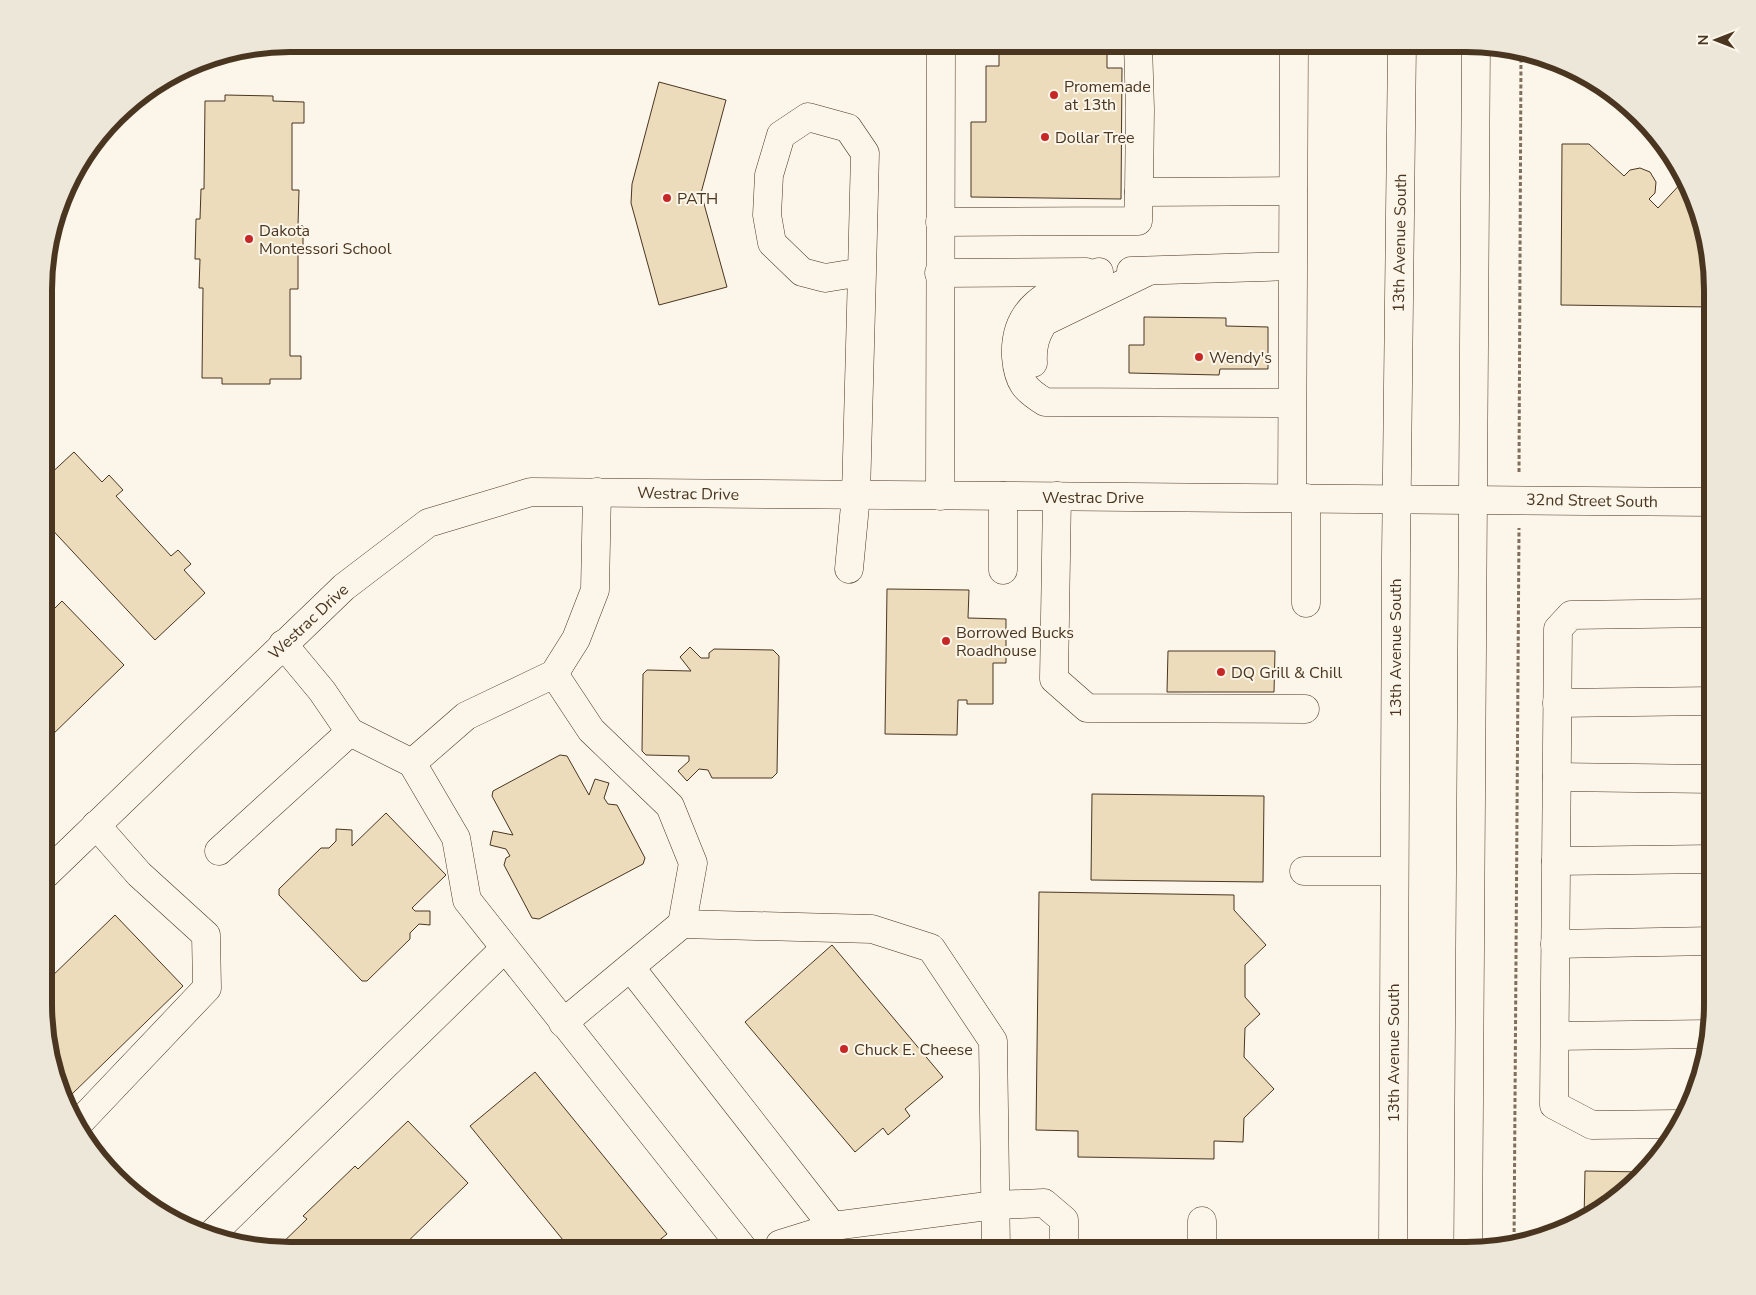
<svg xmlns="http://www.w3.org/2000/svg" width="1756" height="1295" viewBox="0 0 1756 1295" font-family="'Nunito Sans',sans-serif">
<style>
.building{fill:#ecdcbc;stroke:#4a3520}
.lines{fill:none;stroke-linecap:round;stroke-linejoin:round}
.minor-casing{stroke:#4a3520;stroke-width:29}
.major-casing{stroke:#4a3520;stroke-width:29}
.path{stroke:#7f6f5c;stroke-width:3;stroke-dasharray:4 2.5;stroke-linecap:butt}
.minor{stroke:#fbf6e9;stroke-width:28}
.major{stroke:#fbf6e9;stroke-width:28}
.poi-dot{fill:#c62828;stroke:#fbf6e9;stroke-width:2}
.labels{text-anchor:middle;stroke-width:4;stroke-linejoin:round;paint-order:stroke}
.poi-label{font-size:16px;fill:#4a3520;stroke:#fbf6e9;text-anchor:start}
.street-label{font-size:16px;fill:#4a3520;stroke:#fbf6e9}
.rim{fill:none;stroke:#4a3520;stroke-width:6}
</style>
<rect width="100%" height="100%" fill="#fbf6e9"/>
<!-- building -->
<g class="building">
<path d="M999,44H1107V68H1122L1121,199L971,197V122H986V66H999Z"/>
<path d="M659,82L726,100L701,193L727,287L659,305L631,203L632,184Z"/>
<path d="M225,95L273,96V101L304,102V123H292V190H299L298,226H303V253H298V289H290V356H301V379H270V384H222V378H202L203,288H199L200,259H195L196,219H200L201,189H204L205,101H225Z"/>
<path d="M1562,144H1589L1624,176L1630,170L1640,168L1650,172L1656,182L1655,193L1649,199L1658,208L1685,179L1712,275V307L1561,305Z"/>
<path d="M1144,317L1226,318V326L1268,327V369H1220L1219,375L1129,373V345H1144Z"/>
<path d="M74,452L102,482L109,475L123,490L116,496L171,556L178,550L191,564L184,570L205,593L155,640L46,523V478Z"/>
<path d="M887,589L969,590L968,618L1006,619V663H993V704H967V700H958L957,735L885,734Z"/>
<path d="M62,601L124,665L46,741V617Z"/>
<path d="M690,647L701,658H709V653L714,649L773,650L779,656L777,773L772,778H712L708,770L699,769L687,781L678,771L689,761V756L646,755L642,751L643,674L647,670L691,671L680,657Z"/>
<path d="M1168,651H1275L1274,692H1167Z"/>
<path d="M560,755L567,756L589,795L595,779L609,783L604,798L608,804L617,805L645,858L643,864L539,919L532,918L504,865L506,858L510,856L506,849L490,845L493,831L513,835L492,796L493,791Z"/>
<path d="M1092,794L1264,796L1263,882L1091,880Z"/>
<path d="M386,813L446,875L412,908L415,911H430V925L419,924L410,933V939L367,981H362L279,895V889L321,848H329L336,841V829L352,830V846Z"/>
<path d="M1039,892L1234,895V910L1266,945L1245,965V997L1260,1014L1245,1028L1244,1057L1274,1089L1244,1118L1243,1142L1214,1141V1159L1078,1157V1131L1036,1130Z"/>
<path d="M115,915L183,986L71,1095L74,1099L69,1104L46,1036V982Z"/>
<path d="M832,945L943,1077L905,1109L910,1116L888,1135L883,1128L855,1152L745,1022Z"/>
<path d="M535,1072L667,1234L646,1251H572L470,1126Z"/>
<path d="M408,1121L468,1183L398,1251H274L307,1219L303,1216L355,1166L358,1169Z"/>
<path d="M1585,1171L1644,1172L1616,1200L1584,1220Z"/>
</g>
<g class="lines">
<defs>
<g id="minor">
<path d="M1138,44L1140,109L1139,192L1293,191"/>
<path d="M940,222L1138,221L1139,192"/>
<path d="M1131,271L1292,266"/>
<path d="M1099,272C1056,290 1013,302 1016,357C1018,382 1025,390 1045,402L1292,403"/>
<path d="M939,273L1086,272"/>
<path d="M1033,363C1032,347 1035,336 1044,322L1149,271"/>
<path d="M940,496L941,44"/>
<path d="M1003,496V570"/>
<path d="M1057,496L1054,679L1087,708L1305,709"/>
<path d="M1292,498L1294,44"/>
<path d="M1306,498V603"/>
<path d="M849,569L856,495L862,272L825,278L802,272L772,243L767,215L769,175L781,135L808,117L848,128L865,153L862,272"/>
<path d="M283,644L322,691L350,732"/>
<path d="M554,674L591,730L670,806L693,863L682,924L872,929L931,948L993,1041L996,1251"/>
<path d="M1557,703L1712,701"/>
<path d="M412,763L456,838L467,900L745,1251"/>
<path d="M1557,777L1712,779"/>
<path d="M219,851L350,732L412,763L466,716L554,674L576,639L595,590L597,492"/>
<path d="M1556,861L1712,859"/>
<path d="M1304,871H1394"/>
<path d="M46,874L344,587L428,523L531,492L1712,502"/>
<path d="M1555,944L1712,941"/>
<path d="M631,968L834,1228"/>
<path d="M563,1023L682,924"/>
<path d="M1555,1036L1709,1034"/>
<path d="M1678,1124L1592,1125L1554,1105L1558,629L1571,615L1712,613"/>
<path d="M76,1126L207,988L206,935L139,874L96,825"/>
<path d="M210,1236L504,949"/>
<path d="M778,1251L780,1244L841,1225L995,1205L1044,1203L1064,1220V1251"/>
<path d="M1202,1251V1221"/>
</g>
<g id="major">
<path d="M1393,1251L1396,556L1402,44"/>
<path d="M1468,1251L1476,44"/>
</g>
</defs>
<!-- minor casing -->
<use href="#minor" class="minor-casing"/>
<!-- major casing -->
<use href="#major" class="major-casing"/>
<!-- path -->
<g class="path">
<path d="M1519,472L1521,54"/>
<path d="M1514,1245L1519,528"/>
</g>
<!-- minor -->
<use href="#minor" class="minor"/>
<!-- major -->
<use href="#major" class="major"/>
</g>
<!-- markers -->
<g class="poi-dot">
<circle cx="1054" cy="95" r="5"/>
<circle cx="1045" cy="137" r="5"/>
<circle cx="667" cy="198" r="5"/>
<circle cx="249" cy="239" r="5"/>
<circle cx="1199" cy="357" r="5"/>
<circle cx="946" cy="641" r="5"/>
<circle cx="1221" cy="672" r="5"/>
<circle cx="844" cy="1049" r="5"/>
</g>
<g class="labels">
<!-- poi labels -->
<g class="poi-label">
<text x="1064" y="92">Promemade<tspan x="1064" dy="18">at 13th</tspan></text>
<text x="1055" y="143">Dollar Tree</text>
<text x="677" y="204">PATH</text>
<text x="259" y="236">Dakota<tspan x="259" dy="18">Montessori School</tspan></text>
<text x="1209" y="363">Wendy's</text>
<text x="956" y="638">Borrowed Bucks<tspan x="956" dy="18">Roadhouse</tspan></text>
<text x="1231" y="678">DQ Grill &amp; Chill</text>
<text x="854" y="1055">Chuck E. Cheese</text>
</g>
<!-- street labels -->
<g class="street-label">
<text transform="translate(1399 243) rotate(-89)" y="6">13th Avenue South</text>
<text transform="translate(688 493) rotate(1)" y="6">Westrac Drive</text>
<text x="1093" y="503">Westrac Drive</text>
<text transform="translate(1592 500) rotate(1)" y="6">32nd Street South</text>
<text transform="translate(308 621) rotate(-43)" y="6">Westrac Drive</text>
<text transform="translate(1395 648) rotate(-90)" y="6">13th Avenue South</text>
<text transform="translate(1393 1053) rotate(-90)" y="6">13th Avenue South</text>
</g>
</g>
<!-- crop -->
<path d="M0 0H1756V1295H0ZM290 52H1466A238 238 0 0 1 1704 290V1004A238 238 0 0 1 1466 1242H290A238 238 0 0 1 52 1004V290A238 238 0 0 1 290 52Z" fill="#ede7d9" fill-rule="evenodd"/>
<path class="rim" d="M290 52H1466A238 238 0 0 1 1704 290V1004A238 238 0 0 1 1466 1242H290A238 238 0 0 1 52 1004V290A238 238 0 0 1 290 52Z"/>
<!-- north arrow -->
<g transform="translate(1716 40) rotate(270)" stroke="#fbf6e9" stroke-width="4" paint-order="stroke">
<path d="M0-4L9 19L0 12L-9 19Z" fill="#4a3520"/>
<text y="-8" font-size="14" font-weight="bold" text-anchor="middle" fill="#4a3520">N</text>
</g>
</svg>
